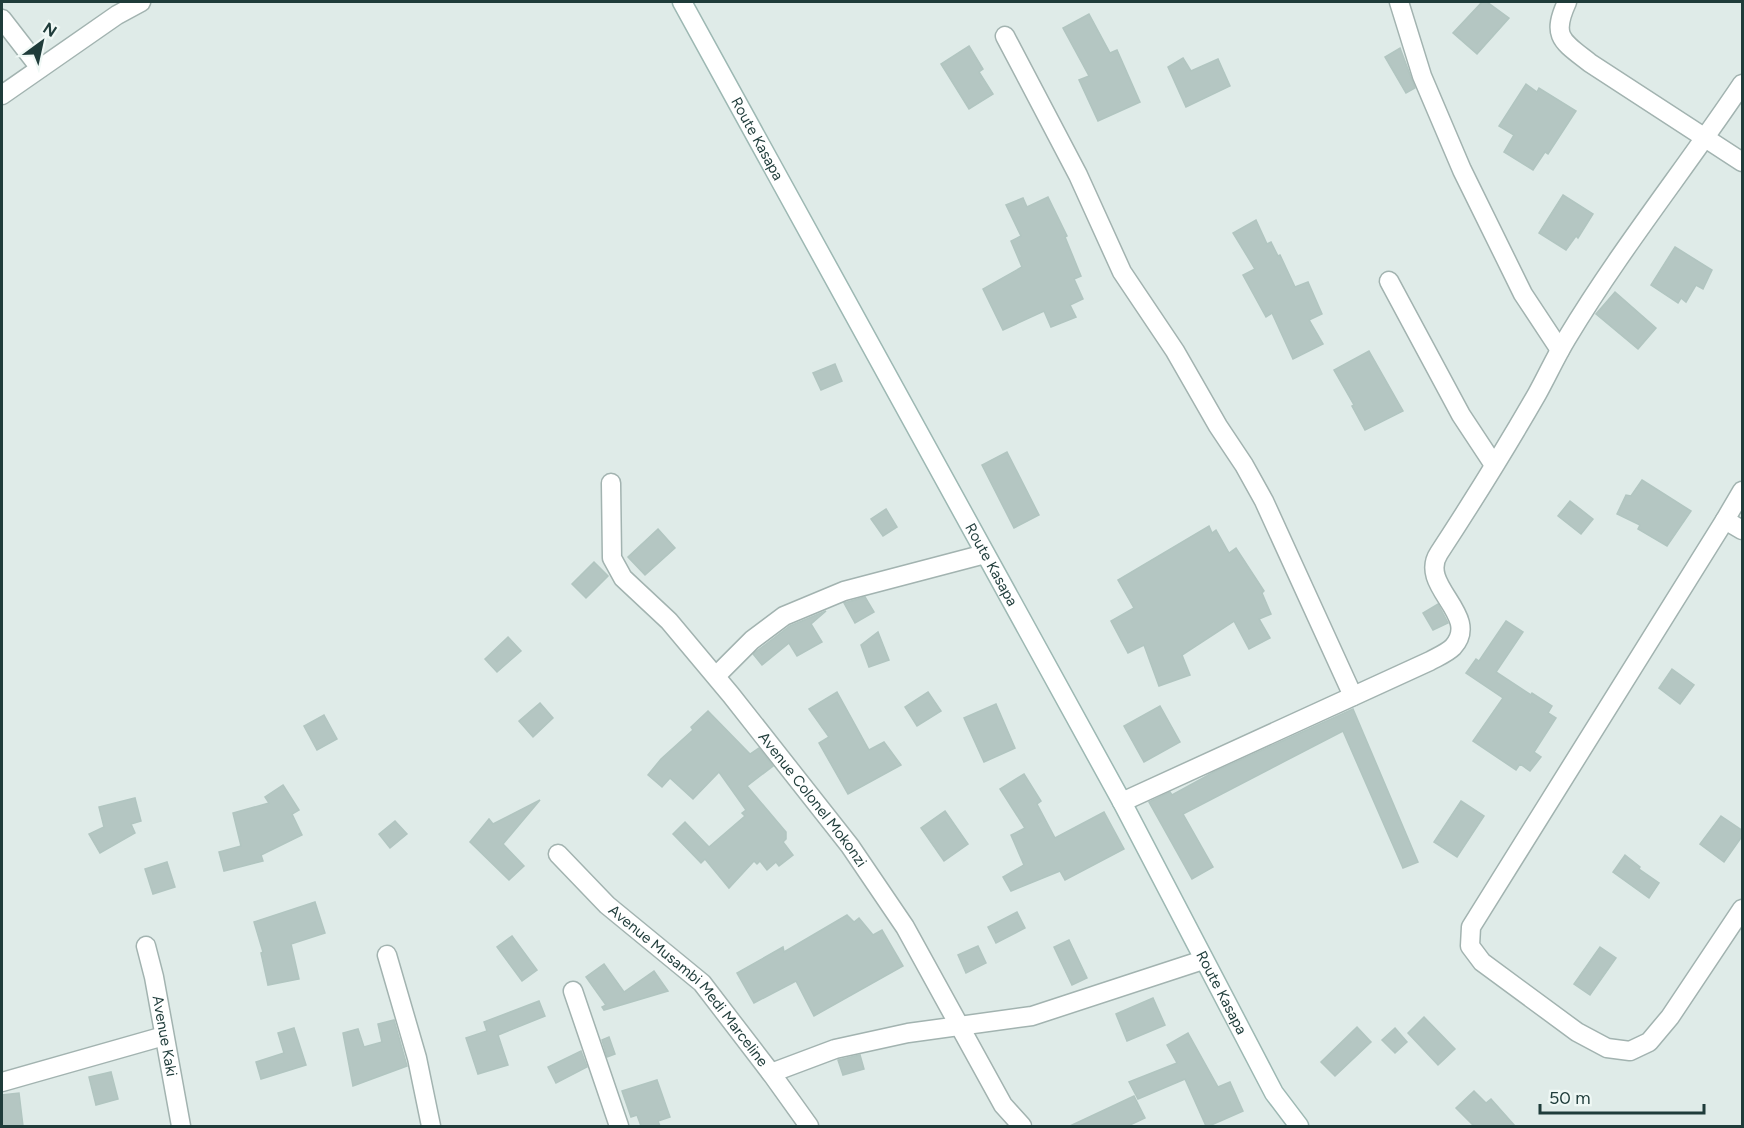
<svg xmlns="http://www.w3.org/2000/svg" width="1744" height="1128" viewBox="0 0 1744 1128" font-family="Figtree,sans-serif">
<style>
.building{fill:#b4c6c2;stroke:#b1c5c0;stroke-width:1.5}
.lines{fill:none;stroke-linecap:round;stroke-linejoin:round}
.minor-casing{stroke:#a2b3b0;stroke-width:21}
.secondary-casing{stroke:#9db8b3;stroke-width:21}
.minor{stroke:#fff;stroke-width:18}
.secondary{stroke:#fff;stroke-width:18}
.labels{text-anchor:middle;stroke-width:5;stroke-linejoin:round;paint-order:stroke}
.street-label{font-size:15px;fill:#1f3c3a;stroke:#eff8f5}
</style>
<rect width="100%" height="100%" fill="#dfebe8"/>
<!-- building -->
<g class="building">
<path d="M1482,2H1487L1509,18L1477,54L1453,33Z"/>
<path d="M1089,14L1110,53L1117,50L1140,102L1098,121L1079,80L1089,76L1063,28Z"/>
<path d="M969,46L983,69L979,72L993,94L969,109L941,64Z"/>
<path d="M1400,48L1415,88L1406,93L1385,57Z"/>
<path d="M1183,58L1191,71L1218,59L1230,86L1186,107L1168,67Z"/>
<path d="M1526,84L1537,92L1539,88L1576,111L1548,154L1545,152L1533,170L1504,152L1514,135L1499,126Z"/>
<path d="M1563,195L1593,214L1578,238L1576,236L1566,250L1539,233Z"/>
<path d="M1048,197L1067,236L1065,237L1081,276L1074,279L1083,299L1070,305L1076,317L1051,327L1044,311L1003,330L983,289L1022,267L1011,241L1021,236L1006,205L1023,198L1027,207Z"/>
<path d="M1256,220L1267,244L1271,242L1278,256L1280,255L1295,287L1308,282L1322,314L1309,320L1323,344L1293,359L1272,313L1266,317L1243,275L1255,269L1233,233Z"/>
<path d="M1675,247L1712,270L1703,289L1696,285L1686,302L1681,298L1678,303L1651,285Z"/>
<path d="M1615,292L1656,328L1638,349L1596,314Z"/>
<path d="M1369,351L1403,411L1365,430L1352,406L1354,405L1334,370Z"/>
<path d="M835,364L842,381L821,390L813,373Z"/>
<path d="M1007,452L1039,515L1014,528L982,465Z"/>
<path d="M1642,480L1691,511L1667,546L1638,529L1640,525L1617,514L1626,495L1631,496Z"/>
<path d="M1570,501L1593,519L1581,534L1558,516Z"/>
<path d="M886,509L897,527L883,536L871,519Z"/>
<path d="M1209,526L1212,533L1216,530L1229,553L1236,548L1264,591L1262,593L1271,614L1259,619L1270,638L1249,649L1234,621L1182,655L1190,675L1159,686L1144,645L1128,653L1111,621L1134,608L1118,580Z"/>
<path d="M658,529L675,548L645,575L628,557Z"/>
<path d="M594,562L608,576L586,598L572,584Z"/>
<path d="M865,597L874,612L855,623L844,603Z"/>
<path d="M1438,604L1448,623L1433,630L1423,613Z"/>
<path d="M826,611L811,624L822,642L797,656L789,643L762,665L753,654L790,626Z"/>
<path d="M1506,621L1523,632L1496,672L1531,695L1532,693L1552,706L1548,713L1556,718L1534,752L1541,757L1530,771L1520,764L1516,770L1473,741L1503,698L1466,673L1476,659L1479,661Z"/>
<path d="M878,632L889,660L869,667L861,645Z"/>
<path d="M508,637L521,651L497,672L485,659Z"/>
<path d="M1672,669L1694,685L1680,704L1659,688Z"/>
<path d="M837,692L869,750L884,742L901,765L848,794L819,743L829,737L809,709Z"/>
<path d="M928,692L941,711L917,726L905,707Z"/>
<path d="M540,703L553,718L533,737L519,721Z"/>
<path d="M996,704L1015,748L984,762L964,718Z"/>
<path d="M1160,706L1180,742L1144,762L1124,726Z"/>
<path d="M1353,709L1418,862L1403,868L1343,731L1183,814L1213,867L1192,879L1149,802L1170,792L1172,795L1214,772Z"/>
<path d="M708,711L750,754L759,748L773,766L747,786L786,832V839L783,842L793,855L779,866L776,862L767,870L760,861L757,864L754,861L729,888L705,859L701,863L673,834L685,822L709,847L745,816L742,813L746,810L719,772L693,799L670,778L662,787L648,775L661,759L693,730L691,727Z"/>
<path d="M324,715L337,739L317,750L304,726Z"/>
<path d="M1024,774L1041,801L1037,804L1055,838L1104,812L1124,849L1065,880L1060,871L1011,891L1003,877L1024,865L1011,835L1025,828L1000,789Z"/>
<path d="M283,785L299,810L292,814L302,835L261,855L263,861L224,871L219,852L241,846L233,813L269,803L265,797Z"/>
<path d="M135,798L141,821L131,824L135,833L100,853L89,834L104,827L99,807Z"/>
<path d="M540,800L503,844L524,866L509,880L470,842L489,819L493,824Z"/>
<path d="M1461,801L1484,816L1457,857L1434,842Z"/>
<path d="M945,811L968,844L944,861L921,828Z"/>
<path d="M1721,816L1743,831V835L1724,862L1700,844Z"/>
<path d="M395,821L407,834L390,848L379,834Z"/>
<path d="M1625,855L1640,867L1639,869L1659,883L1649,898L1613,872Z"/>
<path d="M167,862L175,887L153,894L145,869Z"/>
<path d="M315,902L325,933L291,944L299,979L268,985L261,953L263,952L254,922Z"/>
<path d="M1017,912L1025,928L996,943L988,927Z"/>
<path d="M847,915L854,922L859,918L873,935L882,930L903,966L814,1016L796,981L754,1003L737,973L783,947L784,952Z"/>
<path d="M512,936L537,970L522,981L497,947Z"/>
<path d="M1069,940L1087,978L1072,985L1054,947Z"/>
<path d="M978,946L986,963L966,973L958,955Z"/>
<path d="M1600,947L1616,958L1590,995L1574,984Z"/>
<path d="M604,964L624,992L654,971L668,991L604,1010L602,1007L606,1005L586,977Z"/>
<path d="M1153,998L1165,1025L1127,1041L1116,1014Z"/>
<path d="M539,1001L545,1016L498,1035L508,1065L478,1074L466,1038L487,1031L484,1022Z"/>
<path d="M1424,1017L1455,1049L1438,1065L1408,1033Z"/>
<path d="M394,1020L407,1066L353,1086L343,1033L358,1029L364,1047L382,1042L378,1024Z"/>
<path d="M1357,1027L1371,1042L1335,1076L1321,1062Z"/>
<path d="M294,1028L306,1065L261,1079L256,1062L284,1053L278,1033Z"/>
<path d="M1395,1028L1407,1042L1395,1053L1382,1040Z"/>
<path d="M1188,1033L1218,1087L1230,1082L1243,1111L1209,1126H1206L1185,1079L1138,1099L1129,1082L1177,1063L1167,1045Z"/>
<path d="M609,1037L615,1054L607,1057L602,1040Z"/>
<path d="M581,1051L587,1067L556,1083L548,1067Z"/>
<path d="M860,1055L864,1069L843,1075L838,1060Z"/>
<path d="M111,1072L118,1099L96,1105L89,1077Z"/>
<path d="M657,1080L670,1117L658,1121L660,1126H641L637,1115L631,1117L622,1091Z"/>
<path d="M1474,1091L1486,1103L1491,1099L1515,1126H1474L1456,1108Z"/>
<path d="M19,1093L23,1126H2V1095Z"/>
<path d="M1134,1096L1145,1118L1128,1126H1070Z"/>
</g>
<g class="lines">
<defs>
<g id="minor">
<path d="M1399,2L1422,76L1462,170L1523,294L1560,350"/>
<path d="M1567,2C1551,37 1562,41 1590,63L1742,162"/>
<path d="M2,19L40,68"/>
<path d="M1005,36L1078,175L1122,272L1175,351L1218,426L1244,465L1264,501L1353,696"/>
<path d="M2,95L117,15L141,2"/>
<path d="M1389,281L1461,415L1494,465"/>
<path id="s1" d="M611,483L612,558L623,578L669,621L731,695L850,846L905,927L1003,1105L1022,1126"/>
<path d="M1725,520L1742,491"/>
<path d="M1742,530L1725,520L1471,927L1470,946L1482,962L1577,1032L1607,1048L1630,1051L1649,1042L1670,1017L1742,909"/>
<path d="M716,676L752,640L784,616L844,591L985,554"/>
<path d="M1122,802L1430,661C1437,657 1447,653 1453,647C1482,615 1417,586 1439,553C1473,501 1506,448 1537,394C1547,376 1556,356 1567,338C1620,250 1685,169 1742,84"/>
<path id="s2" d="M558,854L607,905L702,983L771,1073L809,1126"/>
<path id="s3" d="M146,946L154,977L181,1126"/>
<path d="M387,955L417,1058L431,1126"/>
<path d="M573,991L619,1126"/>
<path d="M771,1073L835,1049L908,1033L1032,1016L1203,960"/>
<path d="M2,1082L164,1036"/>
</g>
<g id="secondary">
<path id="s4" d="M682,2L1122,802L1274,1093L1299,1126"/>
</g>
</defs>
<!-- minor casing -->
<use href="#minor" class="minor-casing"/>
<!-- secondary casing -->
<use href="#secondary" class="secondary-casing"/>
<!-- minor -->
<use href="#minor" class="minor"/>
<!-- secondary -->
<use href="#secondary" class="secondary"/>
</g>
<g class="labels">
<!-- street labels -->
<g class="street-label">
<text dy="5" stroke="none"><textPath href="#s4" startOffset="156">Route Kasapa</textPath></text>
<text dy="5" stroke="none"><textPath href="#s4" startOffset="642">Route Kasapa</textPath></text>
<text dy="5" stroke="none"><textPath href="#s1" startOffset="390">Avenue Colonel Mokonzi</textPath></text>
<text dy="5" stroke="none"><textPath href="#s2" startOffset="186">Avenue Musambi Medi Marceline</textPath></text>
<text dy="5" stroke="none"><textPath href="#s4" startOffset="1128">Route Kasapa</textPath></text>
<text dy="5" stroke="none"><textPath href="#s3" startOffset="92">Avenue Kaki</textPath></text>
</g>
</g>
<!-- border -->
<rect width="1744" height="1128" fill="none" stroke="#1f3c3a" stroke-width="6"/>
<!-- north arrow -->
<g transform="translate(42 42) rotate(33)" stroke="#eff8f5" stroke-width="4.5" paint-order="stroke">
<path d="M0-4.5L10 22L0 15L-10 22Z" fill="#1f3c3a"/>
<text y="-9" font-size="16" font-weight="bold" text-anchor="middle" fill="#1f3c3a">N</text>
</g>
<!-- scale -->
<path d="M1540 1104v9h164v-9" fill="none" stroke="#1f3c3a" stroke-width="3"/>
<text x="1549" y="1104" font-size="18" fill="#1f3c3a" stroke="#eff8f5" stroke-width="4.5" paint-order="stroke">50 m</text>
</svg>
